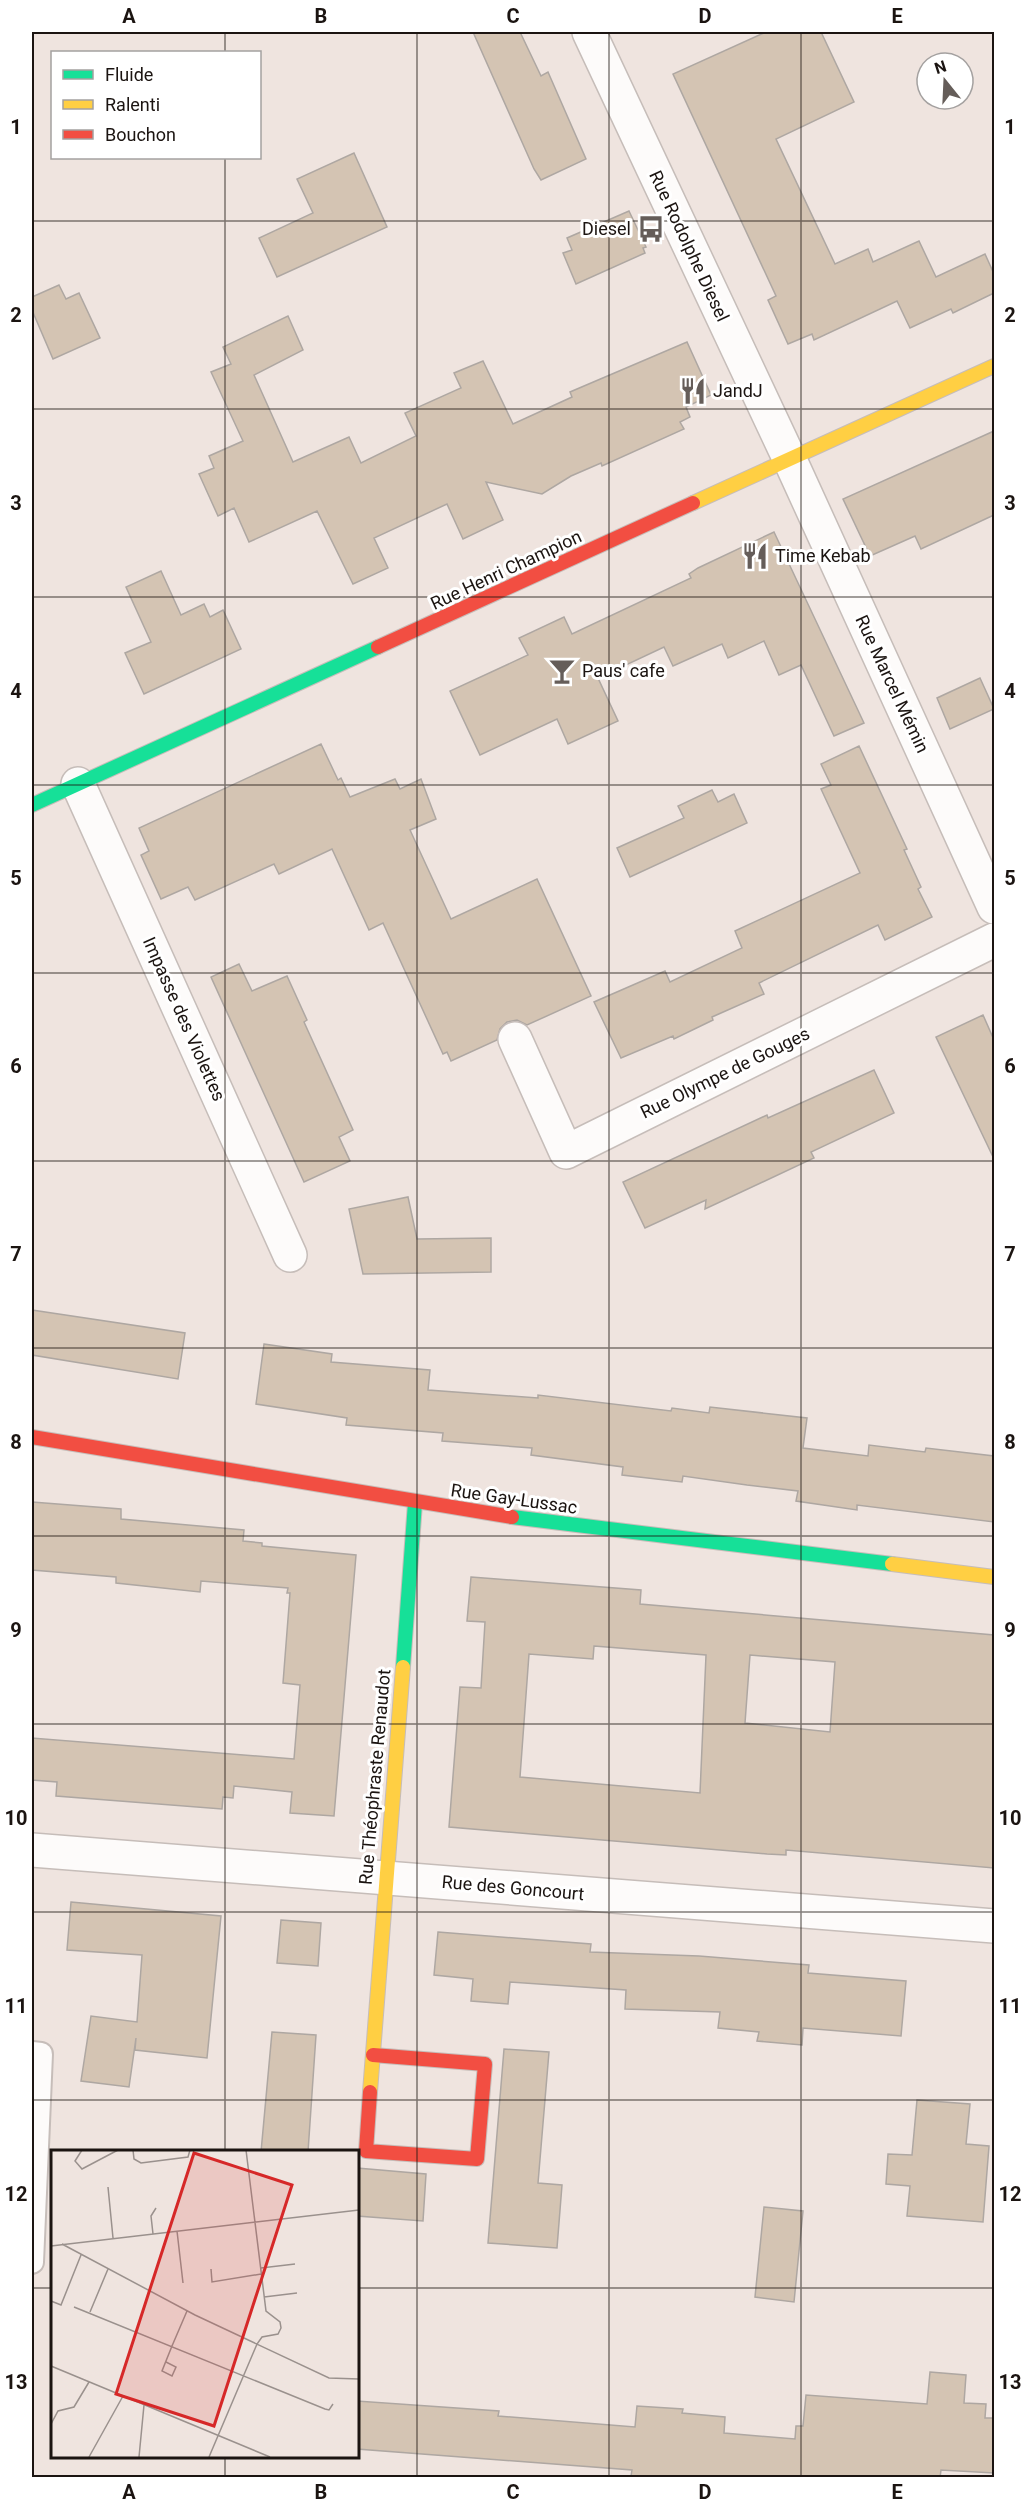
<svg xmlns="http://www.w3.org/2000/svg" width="1026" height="2509" viewBox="0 0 1026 2509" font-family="Roboto,sans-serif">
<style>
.building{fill:#d4c4b3;stroke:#aea7a2;stroke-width:1.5;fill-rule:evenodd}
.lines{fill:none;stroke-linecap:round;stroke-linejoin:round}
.lane-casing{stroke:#c6bdb9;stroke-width:26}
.street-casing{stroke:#c6bdb9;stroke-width:36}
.fast-casing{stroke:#c6bdb9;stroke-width:16}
.slow-casing{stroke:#c6bdb9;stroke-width:16}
.jam-casing{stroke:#c6bdb9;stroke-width:16}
.lane{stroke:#fdfbfa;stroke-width:22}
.street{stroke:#fdfbfa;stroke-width:33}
.fast{stroke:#16e098;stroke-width:14}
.slow{stroke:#ffcf43;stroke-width:14}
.jam{stroke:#f24e42;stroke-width:14}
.grid{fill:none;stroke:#1b1411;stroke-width:1.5;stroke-opacity:0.55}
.labels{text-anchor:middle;stroke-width:6;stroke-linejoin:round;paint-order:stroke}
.poi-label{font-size:18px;fill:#1b1411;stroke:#fff;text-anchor:start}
.street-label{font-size:18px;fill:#1b1411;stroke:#fff}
.inset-road{fill:none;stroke:#9a918d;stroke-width:1.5}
.view{fill:#d62828;fill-opacity:0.15;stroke:#d62828;stroke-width:3}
.inset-edge{fill:none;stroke:#1b1411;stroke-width:3}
.neatline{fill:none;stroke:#1b1411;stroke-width:2}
.grid-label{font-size:20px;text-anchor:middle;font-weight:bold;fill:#1b1411}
</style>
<rect width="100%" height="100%" fill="#efe4df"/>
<!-- building -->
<g class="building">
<path d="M473,32H520L541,76L548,72L586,159L541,180L534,169Z"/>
<path d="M766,32H821L854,102L776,139L835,264L868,249L873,262L919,241L936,277L985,254L994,274V293L953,313L951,309L910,328L897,301L814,340L812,334L788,344L768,300L776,296L673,74Z"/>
<path d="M354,153L387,227L277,277L259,238L313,213L297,179Z"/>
<path d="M629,211L646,247L643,248L645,253L576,284L563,253L572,250L567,238Z"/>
<path d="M59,285L66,299L79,293L100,338L53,359L32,310V297Z"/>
<path d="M288,316L303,350L254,375L293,462L349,437L361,463L416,436L405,413L461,388L454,373L483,361L513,424L572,397L570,392L687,342L711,395L686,407L690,417L680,422L684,429L602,466L601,463L571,476L542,494L486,482L503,520L463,539L447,504L374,538L388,568L353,584L317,511L249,542L234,508L218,516L199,474L214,468L209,456L243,441L211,372L231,364L223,347Z"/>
<path d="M994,431V515L921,549L915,536L870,556L843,499Z"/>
<path d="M774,532L864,723L834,736L801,665L779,675L764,641L728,658L722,644L673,666L664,647L598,678L618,721L568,744L557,719L480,755L450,691L528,655L519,638L564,617L572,634L691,578L689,574L698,568Z"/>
<path d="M161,571L181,615L204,604L210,617L223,610L241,649L144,694L125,653L151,642L126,587Z"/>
<path d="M980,678L994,709L950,729L937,698Z"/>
<path d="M321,744L338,780L341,778L350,797L395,779L400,789L421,779L436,819L410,830L451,919L537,879L591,996L527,1025L517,1020L507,1022L500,1029L497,1040L451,1061L447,1052L443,1054L383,923L369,930L332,849L279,874L274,864L195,900L188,887L161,899L141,855L149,851L139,828Z"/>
<path d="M859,746L907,849L904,850L921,887L918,889L932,917L885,940L878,925L759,983L764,994L712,1017L713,1020L674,1039L673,1036L621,1058L594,1002L665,971L670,982L742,948L735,931L860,873L821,789L831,785L821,764Z"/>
<path d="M712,790L718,802L734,794L747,823L630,877L617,848L684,818L678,806Z"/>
<path d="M239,964L252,991L287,976L307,1020L304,1022L353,1130L339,1137L350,1161L304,1182L211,977Z"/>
<path d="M983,1015L994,1040V1159L936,1037Z"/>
<path d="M874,1070L894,1113L811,1152L814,1158L705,1209L706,1200L645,1228L623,1182L767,1115L768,1118Z"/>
<path d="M408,1197L417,1239L491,1238V1272L363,1274L349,1209Z"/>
<path d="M32,1310L185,1333L178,1379L32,1355Z"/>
<path d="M264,1344L332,1354L331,1362L430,1370L428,1390L538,1398V1395L671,1411L672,1408L709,1413L710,1407L807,1418L803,1448L868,1456L869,1445L925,1452L926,1448L994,1456V1522L857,1505V1510L796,1501L798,1491L747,1485L683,1476L682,1482L622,1475L623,1467L531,1455L532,1448L442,1441L443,1433L346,1425L347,1418L256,1404Z"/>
<path d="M32,1502L121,1509V1519L244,1530L243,1541L262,1543V1546L356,1555L334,1816L290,1813L292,1792L234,1786L233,1798L223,1797L222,1809L56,1796L57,1782L32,1780V1738L294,1759L300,1685L283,1683L290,1593H287L288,1588L201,1581L200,1592L116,1583V1577L32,1570Z"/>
<path d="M471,1577L641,1590L640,1604L994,1635V1868L786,1850V1855L767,1854L449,1827L460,1687L481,1688L485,1622L467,1621ZM594,1646L706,1655L700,1793L520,1777L529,1654L593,1659ZM750,1655L835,1662L830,1732L745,1723Z"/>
<path d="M71,1902L221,1916L207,2058L135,2050L136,2038L129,2087L81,2081L91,2016L137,2022L142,1955L67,1950Z"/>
<path d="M281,1920L321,1923L318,1966L277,1963Z"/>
<path d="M438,1932L591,1944L590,1952L699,1956L809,1965L808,1973L906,1981L901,2036L803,2028L802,2045L757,2041L759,2032L718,2028L720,2012L625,2009L626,1990L510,1982L508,2004L471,2001L473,1979L434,1975Z"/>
<path d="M272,2032L316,2035L308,2152H261Z"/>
<path d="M504,2049L549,2052L538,2183L562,2185L557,2248L488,2243Z"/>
<path d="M917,2100L970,2104L966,2144L989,2146L983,2222L907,2216L910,2186L886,2184L888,2154L912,2155Z"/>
<path d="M357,2168L426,2174L423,2221L357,2216Z"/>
<path d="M764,2207L803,2211L794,2302L755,2297Z"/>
<path d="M930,2372L966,2375L964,2403L986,2404L985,2418H994V2473L941,2470L940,2478H648L631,2476L632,2470L357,2449V2401L499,2411L498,2416L635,2427L637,2406L683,2409L682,2413L725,2417L724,2433L795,2439L796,2426H803L806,2395L927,2404Z"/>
</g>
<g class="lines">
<defs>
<path id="lane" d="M32,2053L41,2054L32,2262"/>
<g id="street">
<path d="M589,32L790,460L994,907"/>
<path d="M78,784L290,1255"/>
<path d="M515,1039L566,1152L994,940"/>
<path d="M32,1850L994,1926"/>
</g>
<g id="fast">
<path d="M32,805L378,647"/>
<path d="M512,1517L892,1564"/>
<path d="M403,1667L415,1503"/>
</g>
<g id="slow">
<path d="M693,503L994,366"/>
<path d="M892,1564L994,1577"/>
<path d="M370,2092L403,1667"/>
</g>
<g id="jam">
<path d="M378,647L693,503"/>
<path d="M32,1437L512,1517"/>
<path d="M370,2092L366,2151L477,2159L485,2064L373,2055"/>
</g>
</defs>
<!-- lane casing -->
<use href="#lane" class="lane-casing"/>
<!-- street casing -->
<use href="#street" class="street-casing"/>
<!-- fast casing -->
<use href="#fast" class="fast-casing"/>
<!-- slow casing -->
<use href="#slow" class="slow-casing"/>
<!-- jam casing -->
<use href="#jam" class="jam-casing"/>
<!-- lane -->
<use href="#lane" class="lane"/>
<!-- street -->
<use href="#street" class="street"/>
<!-- fast -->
<use href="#fast" class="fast"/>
<!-- slow -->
<use href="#slow" class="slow"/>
<!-- jam -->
<use href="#jam" class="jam"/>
</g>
<!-- grid -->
<path class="grid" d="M225,32V52M417,32V2478M609,32V2478M801,32V2478M225,158V2152M32,221H994M32,409H994M32,597H994M32,785H994M32,973H994M32,1161H994M32,1348H994M32,1536H994M32,1724H994M32,1912H994M32,2100H994M32,2288H52M357,2288H994M225,2456V2478"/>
<!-- icons -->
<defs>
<symbol id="bus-bare" viewBox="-9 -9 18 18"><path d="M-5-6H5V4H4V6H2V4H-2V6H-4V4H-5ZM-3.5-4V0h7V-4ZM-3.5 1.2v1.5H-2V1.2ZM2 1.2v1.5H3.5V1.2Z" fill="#655d59" stroke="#fff" stroke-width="2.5" paint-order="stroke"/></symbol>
<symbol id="restaurant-bare" viewBox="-9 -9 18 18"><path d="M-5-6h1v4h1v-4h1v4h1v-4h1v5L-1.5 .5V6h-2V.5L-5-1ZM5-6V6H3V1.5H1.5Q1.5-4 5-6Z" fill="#655d59" stroke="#fff" stroke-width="2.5" paint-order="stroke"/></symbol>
<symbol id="bar-bare" viewBox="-9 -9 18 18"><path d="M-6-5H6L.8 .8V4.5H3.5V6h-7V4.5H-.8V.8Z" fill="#655d59" stroke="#fff" stroke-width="2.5" paint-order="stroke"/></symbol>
</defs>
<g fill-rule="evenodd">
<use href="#bus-bare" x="632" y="210" width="38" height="38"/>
<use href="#restaurant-bare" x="674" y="372" width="38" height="38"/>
<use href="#restaurant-bare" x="736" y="537" width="38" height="38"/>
<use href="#bar-bare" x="543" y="652" width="38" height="38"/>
</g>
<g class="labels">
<!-- poi labels -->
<g class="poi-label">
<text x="631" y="235" text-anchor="end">Diesel</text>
<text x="713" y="397">JandJ</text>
<text x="775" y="562">Time Kebab</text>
<text x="582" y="677">Paus' cafe</text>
</g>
<!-- street labels -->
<g class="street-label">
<text transform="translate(689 246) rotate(65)" y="6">Rue Rodolphe Diesel</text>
<text transform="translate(506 570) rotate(-25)" y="6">Rue Henri Champion</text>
<text transform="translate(892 684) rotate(65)" y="6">Rue Marcel Mémin</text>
<text transform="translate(184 1019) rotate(66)" y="6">Impasse des Violettes</text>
<text transform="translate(725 1073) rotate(-26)" y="6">Rue Olympe de Gouges</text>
<text transform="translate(514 1499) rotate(8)" y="6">Rue Gay-Lussac</text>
<text transform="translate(375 1777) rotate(-85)" y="6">Rue Théophraste Renaudot</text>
<text transform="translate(513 1888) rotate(5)" y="6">Rue des Goncourt</text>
</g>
</g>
<!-- overview -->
<g transform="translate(51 2150)">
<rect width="308" height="308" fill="#efe4df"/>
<path class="inset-road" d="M31,0L24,11L31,19L67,0M82,0L83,9L90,13L137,7L139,0M57,37L62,88M126,81L132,133M102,84L100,66L105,58M11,94L144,165L278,228L308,229M0,96L308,60M210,118L244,114M160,119L161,132L210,124M213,147L246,143M0,151L10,155L30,105M23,157L274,259L278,260L282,254M39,162L57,119M115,212L125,217L121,226L111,221L121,196L136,161M0,216L219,307M0,274L7,261L23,257L38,232M38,307L72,246M88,307L93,255M158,307L206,194L211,187L227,184L230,178L229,172L215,161L195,0"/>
<path class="view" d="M143,3L241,35L163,276L65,244Z"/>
<rect width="308" height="308" class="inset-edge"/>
</g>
<!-- border -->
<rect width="1026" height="2509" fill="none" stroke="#ffffff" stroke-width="66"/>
<!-- legend -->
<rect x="51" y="51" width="210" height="108" fill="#ffffff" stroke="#a4a1a0" stroke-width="1.5"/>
<rect x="63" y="70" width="30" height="9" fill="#16e098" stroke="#a4a1a0" stroke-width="1.5"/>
<text x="105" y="81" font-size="18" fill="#1b1411">Fluide</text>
<rect x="63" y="100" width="30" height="9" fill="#ffcf43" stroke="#a4a1a0" stroke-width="1.5"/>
<text x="105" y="111" font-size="18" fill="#1b1411">Ralenti</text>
<rect x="63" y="130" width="30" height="9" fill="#f24e42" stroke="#a4a1a0" stroke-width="1.5"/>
<text x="105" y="141" font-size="18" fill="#1b1411">Bouchon</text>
<!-- north arrow -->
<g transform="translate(945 81) rotate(342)"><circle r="28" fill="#ffffff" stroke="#a4a1a0" stroke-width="1.5"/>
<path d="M0-4.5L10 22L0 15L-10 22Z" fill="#655d59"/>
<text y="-9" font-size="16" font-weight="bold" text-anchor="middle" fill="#1b1411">N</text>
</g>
<rect x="33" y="33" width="960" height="2443" class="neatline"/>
<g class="grid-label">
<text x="129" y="23">A</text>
<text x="321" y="23">B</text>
<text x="513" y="23">C</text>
<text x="705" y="23">D</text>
<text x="897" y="23">E</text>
<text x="16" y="134">1</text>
<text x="1010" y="134">1</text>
<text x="16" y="322">2</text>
<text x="1010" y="322">2</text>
<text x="16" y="510">3</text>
<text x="1010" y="510">3</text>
<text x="16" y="698">4</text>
<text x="1010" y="698">4</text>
<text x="16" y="885">5</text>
<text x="1010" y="885">5</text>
<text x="16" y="1073">6</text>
<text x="1010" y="1073">6</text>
<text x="16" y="1261">7</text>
<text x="1010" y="1261">7</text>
<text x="16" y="1449">8</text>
<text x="1010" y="1449">8</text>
<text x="16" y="1637">9</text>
<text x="1010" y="1637">9</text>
<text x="16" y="1825">10</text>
<text x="1010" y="1825">10</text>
<text x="16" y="2013">11</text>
<text x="1010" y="2013">11</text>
<text x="16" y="2201">12</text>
<text x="1010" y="2201">12</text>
<text x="16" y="2389">13</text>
<text x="1010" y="2389">13</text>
<text x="129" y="2499">A</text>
<text x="321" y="2499">B</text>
<text x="513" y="2499">C</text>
<text x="705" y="2499">D</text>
<text x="897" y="2499">E</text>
</g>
</svg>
